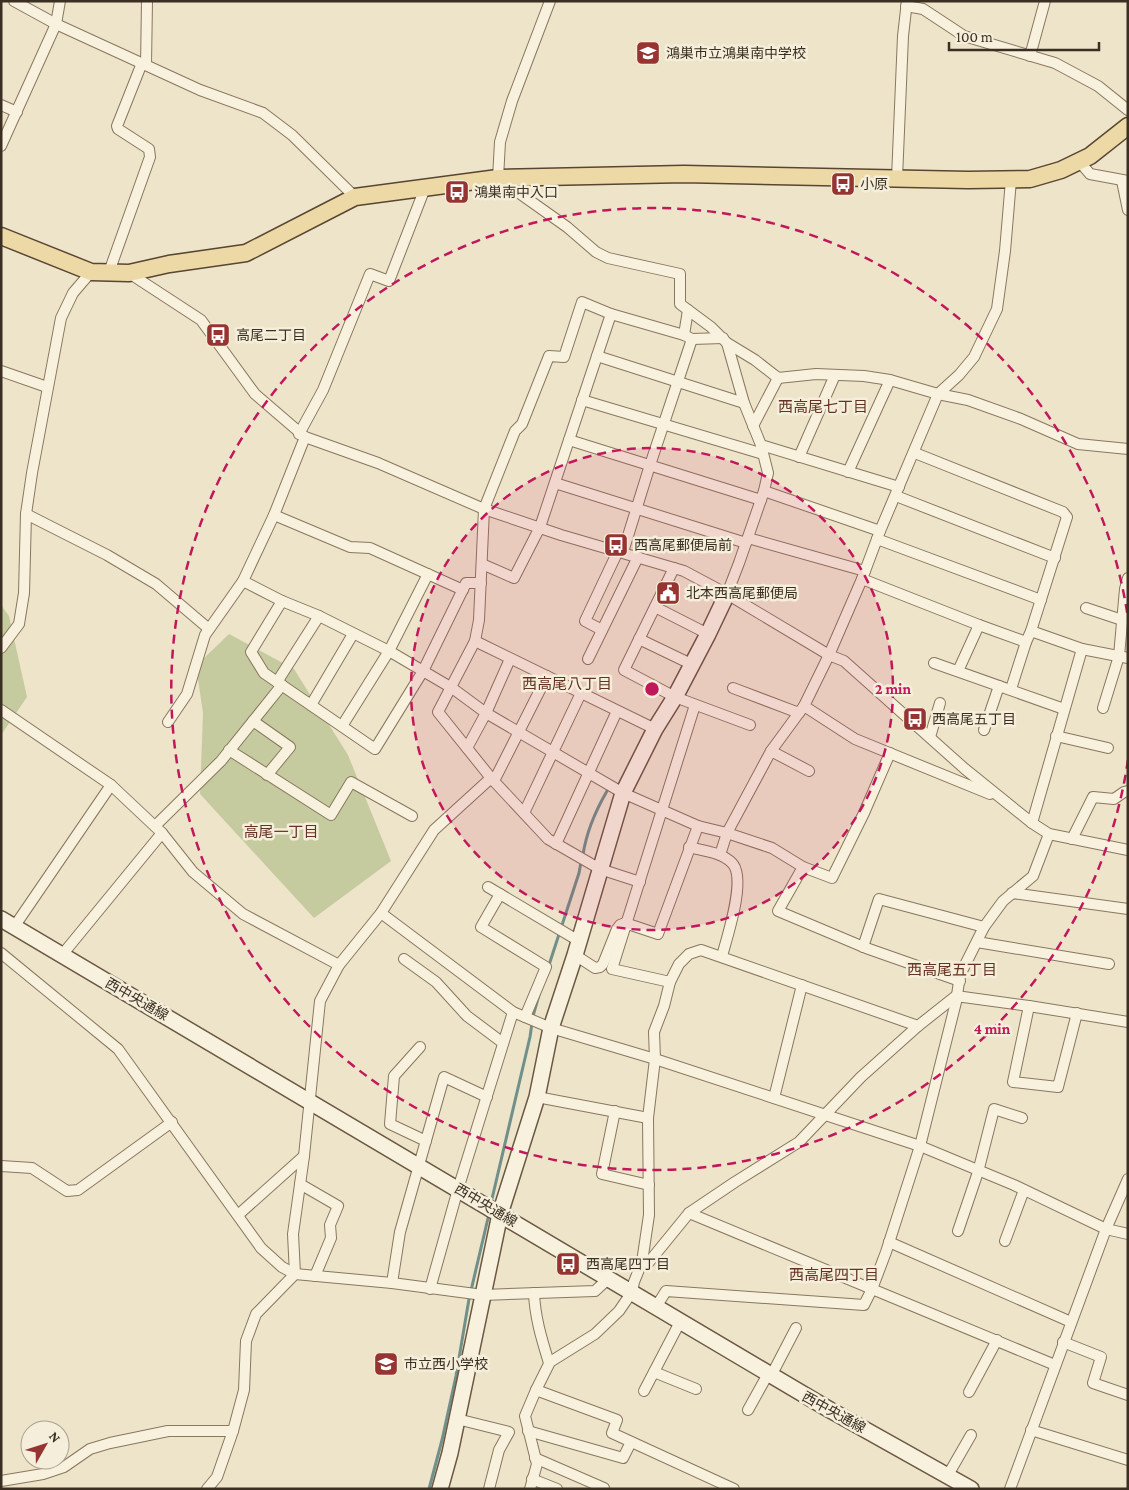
<svg xmlns="http://www.w3.org/2000/svg" width="1129" height="1490" viewBox="0 0 1129 1490" font-family="'Crimson Pro','Noto Sans JP',serif">
<style>
.green{fill:#c5cb9e}
.lines{fill:none;stroke-linecap:round;stroke-linejoin:round}
.stream{stroke:#719089;stroke-width:3}
.street-casing{stroke:#89775f;stroke-width:12}
.secondary-casing{stroke:#6b5842;stroke-width:18}
.primary-casing{stroke:#584533;stroke-width:19}
.street{stroke:#f8f1de;stroke-width:10}
.secondary{stroke:#f8f1de;stroke-width:15}
.primary{stroke:#edd9a5;stroke-width:16}
.ring{fill:none;stroke:#c2185b;stroke-width:2.5;stroke-dasharray:9 6}
.labels{text-anchor:middle;stroke-width:5;stroke-linejoin:round;paint-order:stroke}
.poi-label{font-size:14px;fill:#3b2f22;stroke:#f5eeda;text-anchor:start}
.street-label{font-size:14px;fill:#3b2f22;stroke:#f5eeda}
.neighbourhood-label{font-size:15px;fill:#653323;stroke:#f5eeda}
.centre{fill:#c2185b;stroke:#f5eeda;stroke-width:2.5}
.ring-label{font-size:15px;text-anchor:middle;font-weight:bold;fill:#c2185b;stroke:#f5eeda;stroke-width:5;stroke-linejoin:round;paint-order:stroke}
</style>
<rect width="100%" height="100%" fill="#ede4ca"/>
<!-- green -->
<g class="green">
<path d="M1,605L9,616L27,697L1,735Z"/>
<path d="M229,634L294,669L348,755L391,861L314,918L200,794L203,713L196,666Z"/>
</g>
<g class="lines">
<!-- stream -->
<g class="stream">
<path d="M583,855C586,834 596,810 607,791"/>
<path d="M548,968L579,873L581,862"/>
<path d="M491,1203L530,1037L533,1016L539,995"/>
<path d="M429,1489L442,1440L456,1376L469,1299L489,1214"/>
</g>
<defs>
<g id="street">
<path d="M14,1L56,24L200,90L263,113L292,135L355,197"/>
<path d="M550,1L512,101L500,142L498,178L567,227L596,252L608,258L680,274V304L711,327L727,343L755,360L778,378L816,374L864,376L890,380L938,394L968,400L1021,419L1078,444L1128,449"/>
<path d="M906,6L923,9L964,36L1055,63L1098,86L1128,110"/>
<path d="M1030,56L1045,1"/>
<path d="M146,65L147,1"/>
<path d="M1,105L17,112"/>
<path d="M1,146L56,24L60,1"/>
<path d="M1079,161L1090,174L1128,181"/>
<path d="M897,178L903,36L907,1"/>
<path d="M1122,181L1128,210"/>
<path d="M109,272L150,157L149,149L118,129L117,126L142,63"/>
<path d="M129,273L201,320L255,394L305,437L378,463L484,509L561,535L684,571L727,594L829,655L844,661L965,769L1032,823L1049,834L1128,850"/>
<path d="M611,314L582,302L564,357L549,356L522,424L515,431L484,509L479,620L475,641L438,712L491,778L548,839L600,869L640,882"/>
<path d="M684,335L688,310"/>
<path d="M727,343L744,403L761,445L768,473L764,491L739,563L727,594"/>
<path d="M597,356L744,403"/>
<path d="M1,371L47,387"/>
<path d="M582,400L763,454"/>
<path d="M753,426L778,378"/>
<path d="M299,434L323,390L370,274L389,281L425,188"/>
<path d="M569,440L761,500"/>
<path d="M761,445L899,487"/>
<path d="M799,457L835,375"/>
<path d="M848,472L890,380"/>
<path d="M555,483L746,543"/>
<path d="M764,491L880,531"/>
<path d="M896,496L1055,558"/>
<path d="M26,514L107,555L156,584L209,629"/>
<path d="M274,515L350,547L370,548L463,590"/>
<path d="M748,538L865,571"/>
<path d="M877,539L1041,600"/>
<path d="M623,552L650,465L692,339"/>
<path d="M482,564L514,578L540,527L611,314L684,335L692,339L723,338"/>
<path d="M674,568L624,670L675,697L750,725"/>
<path d="M862,579L979,625L1026,642L1031,631L1067,517L1063,512L915,453"/>
<path d="M243,581L282,601L319,616L389,651L452,688L486,713L623,793L698,826L658,934L625,923L620,925L617,929L603,964L600,967L595,968L575,955"/>
<path d="M282,601L251,652L264,673L375,749L423,671L466,583H481"/>
<path d="M655,607L708,634"/>
<path d="M1086,608L1122,620"/>
<path d="M602,630L585,621L618,551"/>
<path d="M1031,631L1082,649L1032,823"/>
<path d="M639,639L691,664"/>
<path d="M475,641L655,729"/>
<path d="M1,648L19,624L24,593L26,514L32,473L61,318L73,293L91,272"/>
<path d="M1082,649L1128,658"/>
<path d="M588,659L638,557"/>
<path d="M934,663L1064,709"/>
<path d="M958,671L979,625"/>
<path d="M277,682L319,616"/>
<path d="M733,688L799,713"/>
<path d="M1011,689L1026,642"/>
<path d="M311,705L353,634"/>
<path d="M804,706L855,739L990,794"/>
<path d="M1103,708L1119,656L1125,589L1128,578"/>
<path d="M1,710L111,785L162,833L193,872L243,914L339,965"/>
<path d="M253,721L290,747L267,775"/>
<path d="M168,722L187,694L205,635L243,581L274,515L305,437"/>
<path d="M342,726L389,651L428,574"/>
<path d="M984,730L999,686"/>
<path d="M1056,736L1108,748"/>
<path d="M930,737L940,703"/>
<path d="M467,748L486,713L510,659"/>
<path d="M229,750L331,815L351,782L412,816"/>
<path d="M771,751L809,771"/>
<path d="M494,781L547,676"/>
<path d="M524,813L581,693"/>
<path d="M155,826L221,761L282,685"/>
<path d="M698,826L727,833L772,848L803,867L832,878L864,813L890,753"/>
<path d="M1049,834L1033,876L1003,901L984,927L960,975L956,1002L920,1146L886,1252L872,1289L1055,1365"/>
<path d="M1072,839L1093,797L1114,799L1124,792L1128,791"/>
<path d="M556,844L617,711"/>
<path d="M689,847C703,851 721,852 732,863C747,878 727,937 722,956"/>
<path d="M720,855L727,833L771,751L804,706L829,655L862,579L880,531L938,394L959,375L974,357L997,309L1005,251L1011,180"/>
<path d="M803,867L778,911L866,948L960,981"/>
<path d="M488,887L579,941"/>
<path d="M1012,893L1128,909"/>
<path d="M500,894L481,927L546,967L525,1017"/>
<path d="M381,913L513,1012L551,1028L655,1059L920,1146L1014,1185L1106,1229L1128,1234"/>
<path d="M14,927L111,785"/>
<path d="M977,942L1109,964"/>
<path d="M863,947L879,899L984,927"/>
<path d="M1,953L118,1049L261,1248L282,1267L295,1274L392,1283L483,1295L595,1291L609,1278"/>
<path d="M62,955L162,833"/>
<path d="M404,959L436,982L467,1016L503,1043"/>
<path d="M670,982L612,969L695,705"/>
<path d="M1029,1006L1013,1082L1058,1087L1077,1013"/>
<path d="M420,1047L394,1076L390,1124L426,1141"/>
<path d="M537,1097L648,1118"/>
<path d="M774,1098L802,985"/>
<path d="M615,1111L602,1174L649,1185"/>
<path d="M1,1166L32,1168L67,1191L78,1190L172,1122"/>
<path d="M300,1184L338,1206L330,1225L331,1238L315,1276"/>
<path d="M238,1215L304,1156"/>
<path d="M958,1231L978,1172L994,1109L1022,1118"/>
<path d="M1005,1241L1024,1190"/>
<path d="M889,1242L1071,1322"/>
<path d="M642,1262H649L689,1213L735,1182L799,1142L861,1077L918,1026L956,996L1029,1006L1128,1022"/>
<path d="M392,1283L400,1232L444,1077L487,1097"/>
<path d="M430,1289L458,1189L513,1012"/>
<path d="M534,1293C535,1318 542,1340 549,1363"/>
<path d="M656,1307L666,1291L864,1305L872,1289L689,1213"/>
<path d="M1063,1342L1101,1357L1093,1383L1128,1395"/>
<path d="M654,1372L696,1389"/>
<path d="M771,1376L796,1328"/>
<path d="M536,1390L617,1420L612,1433L734,1489"/>
<path d="M644,1391L680,1322"/>
<path d="M969,1392L997,1340"/>
<path d="M748,1410L768,1374"/>
<path d="M457,1419L509,1432L499,1450L489,1489"/>
<path d="M1031,1430L1128,1460"/>
<path d="M528,1431L623,1458L631,1442"/>
<path d="M535,1458L604,1488"/>
<path d="M948,1475L971,1435"/>
<path d="M532,1479L557,1489"/>
<path d="M1,1481L43,1474L64,1467L90,1449L110,1443L168,1431H233"/>
<path d="M207,1489L217,1477L233,1431L244,1390L246,1341L256,1314L295,1274L293,1234L304,1156L320,1001L339,965L381,913L434,830L491,778"/>
<path d="M530,1489L537,1464L525,1416L536,1390L550,1362L595,1334L619,1311L632,1292L634,1282L642,1262L649,1215L648,1118L655,1059L654,1032L664,1006L670,982L679,964L689,954L701,950L918,1026"/>
<path d="M1010,1489L1106,1229L1128,1179"/>
</g>
<g id="secondary">
<path d="M1,919L830,1410L971,1489"/>
<path d="M440,1489L450,1453L500,1214L537,1097L551,1028L575,955L623,793L655,729L675,697L708,634L727,594"/>
</g>
<path id="primary" d="M1,236L91,272L129,273L169,264L246,253L355,197L498,178L684,174L968,180L1030,179L1061,170L1090,156L1128,126"/>
</defs>
<!-- street casing -->
<use href="#street" class="street-casing"/>
<!-- secondary casing -->
<use href="#secondary" class="secondary-casing"/>
<!-- primary casing -->
<use href="#primary" class="primary-casing"/>
<!-- street -->
<use href="#street" class="street"/>
<!-- secondary -->
<use href="#secondary" class="secondary"/>
<!-- primary -->
<use href="#primary" class="primary"/>
</g>
<!-- distance rings -->
<circle cx="652" cy="689" r="241" fill="#c2185b" fill-opacity=".12"/>
<g class="ring">
<circle cx="652" cy="689" r="241"/>
<path d="M1128 760A481 481 0 1 1 1128 618"/>
</g>
<!-- icons -->
<defs>
<symbol id="school-square" viewBox="-11 -11 22 22"><rect x="-9" y="-9" width="18" height="18" rx="4" fill="#963432" stroke="#f5eeda"/><path d="M0-5L7-2L0 1L-7-2ZM-4 1L0 2.5L4 1V4Q0 6-4 4Z" fill="#fff"/></symbol>
<symbol id="bus-square" viewBox="-11 -11 22 22"><rect x="-9" y="-9" width="18" height="18" rx="4" fill="#963432" stroke="#f5eeda"/><path d="M-5-6H5V4H4V6H2V4H-2V6H-4V4H-5ZM-3.5-4V0h7V-4ZM-3.5 1.2v1.5H-2V1.2ZM2 1.2v1.5H3.5V1.2Z" fill="#fff"/></symbol>
<symbol id="civic-square" viewBox="-11 -11 22 22"><rect x="-9" y="-9" width="18" height="18" rx="4" fill="#963432" stroke="#f5eeda"/><path d="M-.6-6.5H3V-4.5H.6V-3L4-1V1h2V6H-6V1h2V-1L-.6-3ZM-1.2 2.5V6h2.4V2.5Z" fill="#fff"/></symbol>
</defs>
<g fill-rule="evenodd">
<use href="#school-square" x="634" y="39" width="28" height="28"/>
<use href="#bus-square" x="829" y="170" width="28" height="28"/>
<use href="#bus-square" x="443" y="178" width="28" height="28"/>
<use href="#bus-square" x="204" y="321" width="28" height="28"/>
<use href="#bus-square" x="602" y="531" width="28" height="28"/>
<use href="#civic-square" x="654" y="579" width="28" height="28"/>
<use href="#bus-square" x="901" y="705" width="28" height="28"/>
<use href="#bus-square" x="554" y="1250" width="28" height="28"/>
<use href="#school-square" x="372" y="1350" width="28" height="28"/>
</g>
<g class="labels">
<!-- poi labels -->
<g class="poi-label">
<text x="666" y="58">鴻巣市立鴻巣南中学校</text>
<text x="860" y="189">小原</text>
<text x="474" y="197">鴻巣南中入口</text>
<text x="236" y="340">高尾二丁目</text>
<text x="634" y="550">西高尾郵便局前</text>
<text x="686" y="598">北本西高尾郵便局</text>
<text x="932" y="724">西高尾五丁目</text>
<text x="586" y="1269">西高尾四丁目</text>
<text x="404" y="1369">市立西小学校</text>
</g>
<!-- street labels -->
<g class="street-label">
<text transform="translate(137 999) rotate(30)" y="5">西中央通線</text>
<text transform="translate(486 1205) rotate(31)" y="5">西中央通線</text>
<text transform="translate(834 1412) rotate(29)" y="5">西中央通線</text>
</g>
<!-- neighbourhood labels -->
<g class="neighbourhood-label">
<text x="823" y="412">西高尾七丁目</text>
<text x="567" y="689">西高尾八丁目</text>
<text x="281" y="837">高尾一丁目</text>
<text x="952" y="975">西高尾五丁目</text>
<text x="834" y="1280">西高尾四丁目</text>
</g>
</g>
<circle cx="652" cy="689" r="8" class="centre"/>
<g class="ring-label">
<text x="893" y="694">2 min</text>
<text x="992" y="1034">4 min</text>
</g>
<!-- border -->
<rect width="1129" height="1490" fill="none" stroke="#3b2f22" stroke-width="5"/>
<!-- north arrow -->
<g transform="translate(45 1445) rotate(51)"><circle r="24" fill="#f5eeda" stroke="#aba290"/>
<path d="M0-4L9 19L0 12L-9 19Z" fill="#963432"/>
<text y="-8" font-size="14" font-weight="bold" text-anchor="middle" fill="#3b2f22">N</text>
</g>
<!-- scale -->
<path d="M949 42v8h150v-8" fill="none" stroke="#3b2f22" stroke-width="2.5"/>
<text x="956" y="42" font-size="15" fill="#3b2f22" stroke="#f5eeda" stroke-width="4" paint-order="stroke">100 m</text>
</svg>
